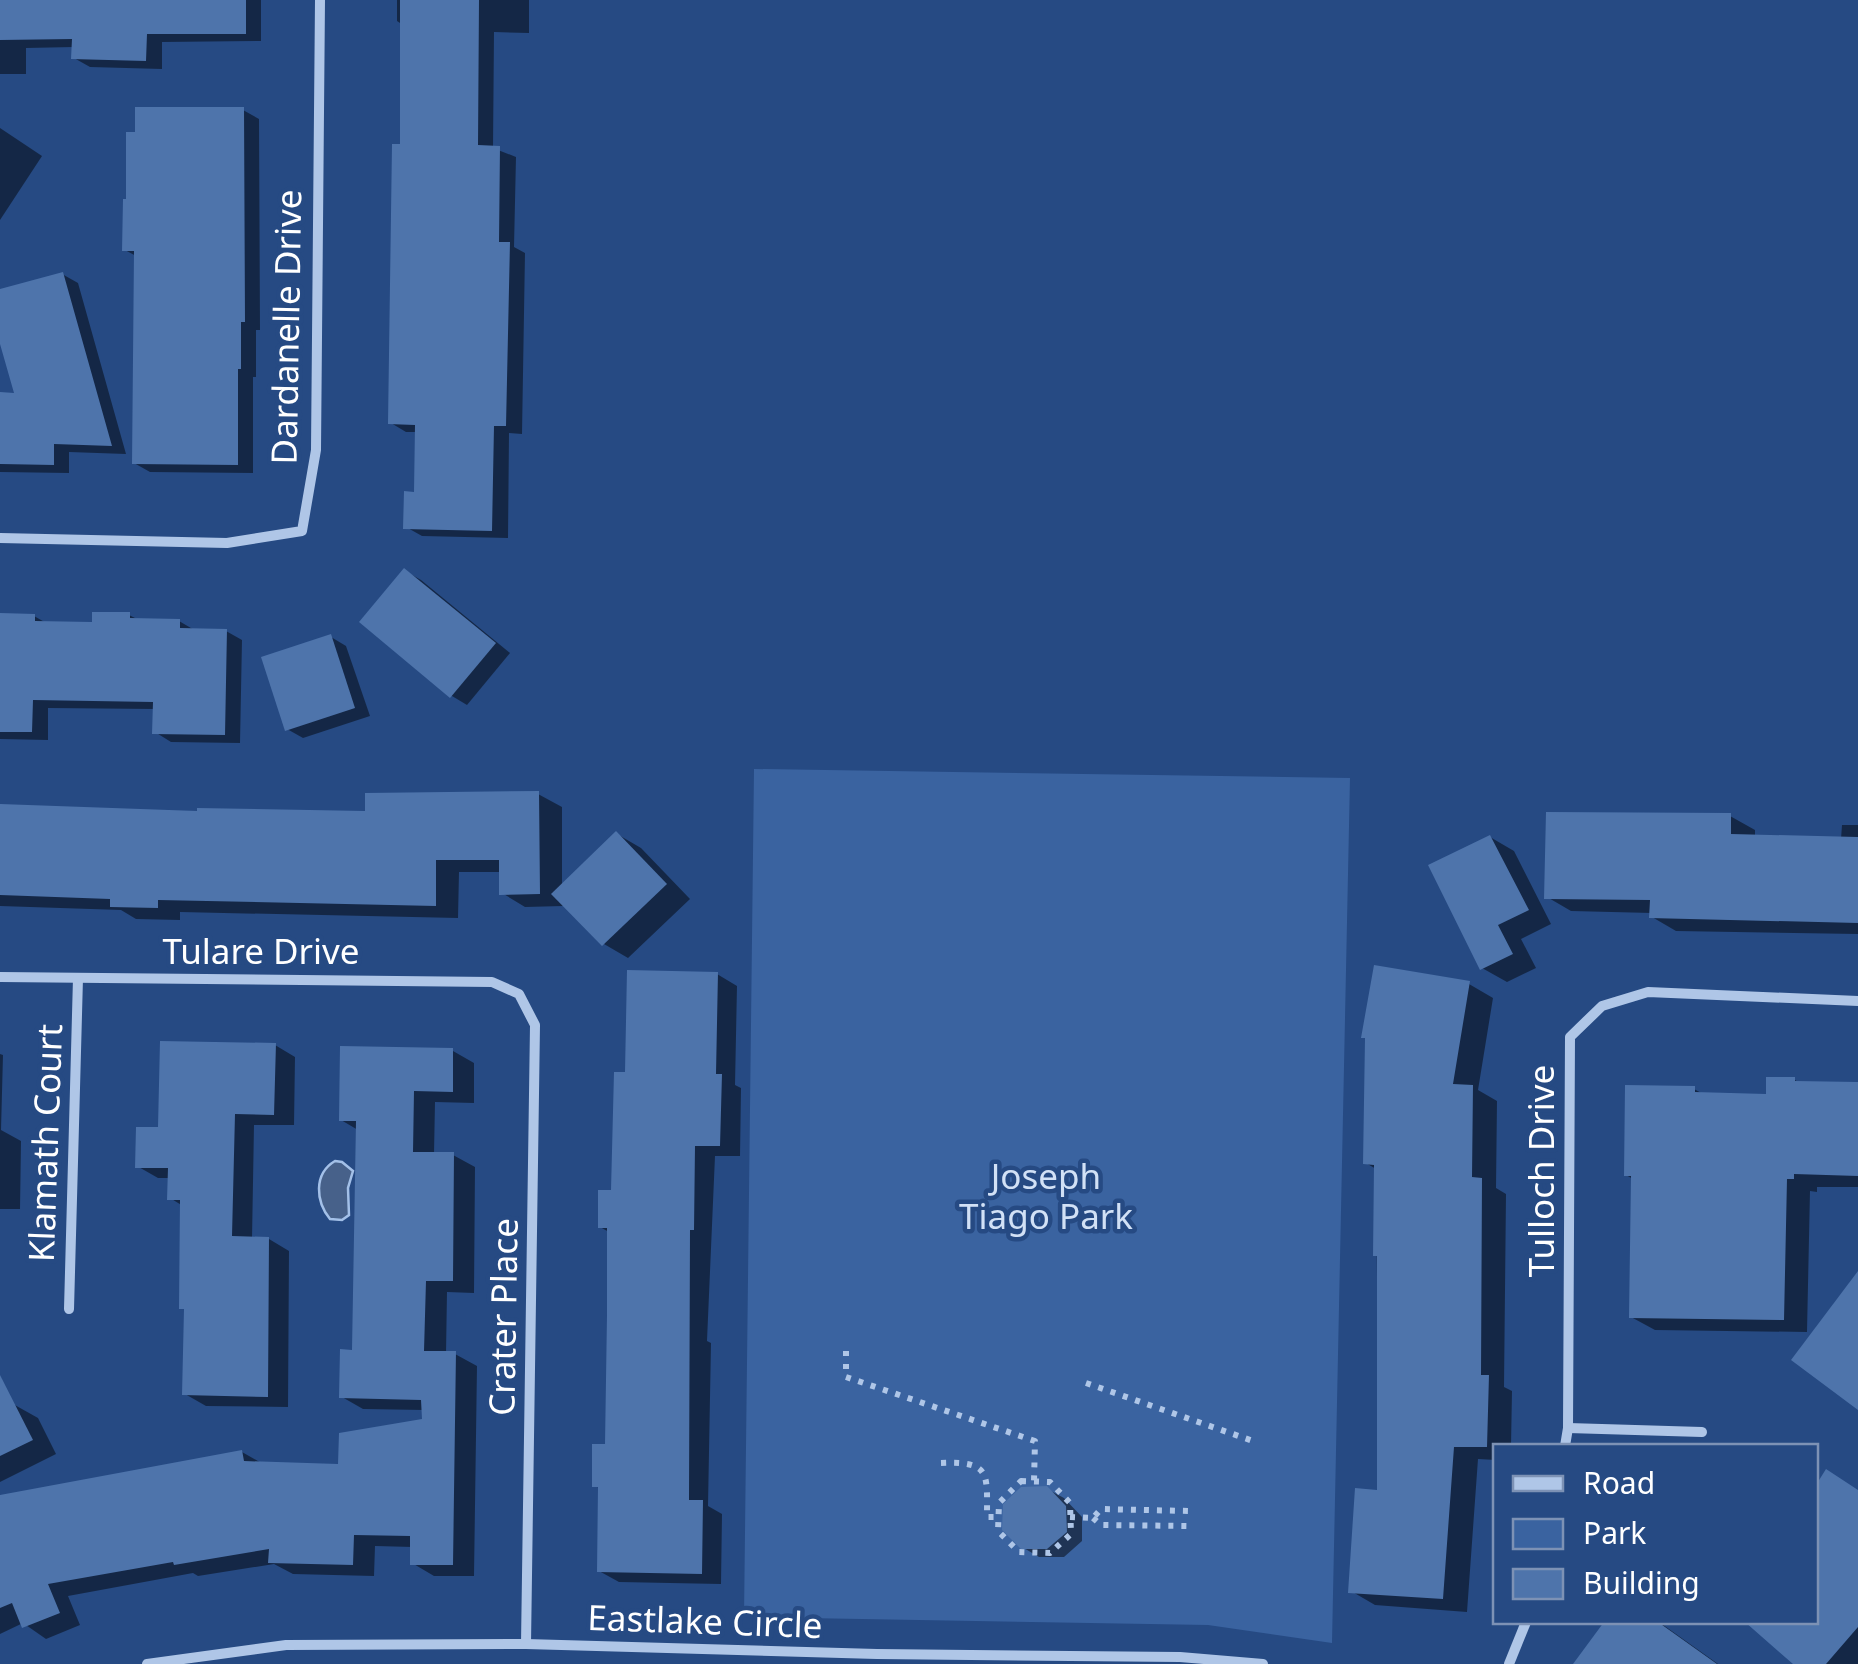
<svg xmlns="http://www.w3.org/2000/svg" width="1858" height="1664" viewBox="0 0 1858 1664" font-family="'Noto Sans',sans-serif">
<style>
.green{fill:#3a63a0}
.water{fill:#47618a;stroke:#a3c0e8;stroke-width:2.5}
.shadow{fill:#0007}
.building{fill:#4e74ab}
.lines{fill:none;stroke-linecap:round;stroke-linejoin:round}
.path{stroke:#afc6e7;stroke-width:6;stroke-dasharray:5 8;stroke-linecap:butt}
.street{stroke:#afc6e7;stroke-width:10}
.labels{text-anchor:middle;stroke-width:9;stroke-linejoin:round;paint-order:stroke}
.street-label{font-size:35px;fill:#fff;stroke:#264a83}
.park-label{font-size:35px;fill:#d2e1f6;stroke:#264a83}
</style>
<rect width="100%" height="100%" fill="#264a83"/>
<!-- green -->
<path class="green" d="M754,769L1350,778L1332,1643L1208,1625L744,1617Z"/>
<!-- water -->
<path class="water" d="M335,1161L342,1162L353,1171L348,1188L349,1215L342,1220L330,1219C316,1202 313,1174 335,1161Z"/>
<!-- shadow -->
<g class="shadow">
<path d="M0,0H261V41L162,42V69L90,67L74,58V47L26,48V74H0Z"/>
<path d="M397,0H529V33L494,32L493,148L516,157L514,247L525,253L522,434L509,433L508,538L422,536L406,527L416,494L417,432H406L391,423L402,146L403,25L397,21Z"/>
<path d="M243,110L259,119L260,330H256V377H253V473L150,472L134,463L136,256L125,250Z"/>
<path d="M0,128L42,156L0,220Z"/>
<path d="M62,274L78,283L126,454L69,452V473L0,472V395H17L0,334V292Z"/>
<path d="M405,571L421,580L510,653L467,705L452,696L362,622Z"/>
<path d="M0,615L34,616L48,624L95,625L129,615L139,620L179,621L196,631H226L242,640L240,743L171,742L155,732V709L48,708V740L0,739Z"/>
<path d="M331,637L346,646L370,716L303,738L287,729Z"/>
<path d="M538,794L562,807V886L617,834L641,848L690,899L628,958L604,944L563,902V906L525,907L502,893L501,872H459L458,918L180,912V920L136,919L121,910L0,906V808L200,814L368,813Z"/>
<path d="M1730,816L1755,830V837L1841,839L1842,825H1858V934L1676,931L1652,917V913L1571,911L1547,897Z"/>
<path d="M1490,837L1514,851L1551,924L1521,939L1536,968L1507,982L1482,968Z"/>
<path d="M717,974L737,986L735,1085L741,1088L740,1156H715L707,1341L711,1343L708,1506L722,1514L721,1584L619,1582L599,1571L601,1489L594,1485L607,1447L609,1232L600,1227L614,1193L628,1075Z"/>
<path d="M1469,984L1493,998L1478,1090L1497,1101L1496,1188L1506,1194L1504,1387L1512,1391L1511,1446H1496V1460L1478,1459L1467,1612L1375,1605L1351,1591L1379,1492L1376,1169L1366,1163Z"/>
<path d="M275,1045L295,1057L294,1125H254L252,1239H269L289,1251L288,1407L206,1406L185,1394L186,1310L181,1307L183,1206L170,1198V1178H158L137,1166L161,1130Z"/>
<path d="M453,1051L474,1063V1103L435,1102L434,1154L453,1155L475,1167L474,1293L447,1292L446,1354H455L477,1366L474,1576H434L412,1563L413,1547L375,1546L374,1576L293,1574L274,1564L198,1576L193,1573L68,1596L80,1625L46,1639L23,1623L0,1634V1498L242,1452L263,1464L340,1467L425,1421L424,1410L363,1409L342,1397L354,1352L358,1130L341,1120Z"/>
<path d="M0,1054L3,1055L1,1130L21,1141L20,1209H0Z"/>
<path d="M1795,1080L1801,1084L1858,1085V1187H1817V1192L1810,1191L1807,1332L1655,1330L1631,1317L1633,1179L1626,1175L1694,1089L1705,1095L1769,1096Z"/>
<path d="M13,1404L38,1418L56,1454L0,1482V1411Z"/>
<path d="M1827,1473L1858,1491V1664H1797L1749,1622H1816V1490Z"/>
<path d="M1047,1489L1064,1498L1082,1517V1541L1064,1557H1039L1022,1547Z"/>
<path d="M1607,1622H1659L1718,1664H1576Z"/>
</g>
<!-- building -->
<g class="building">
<path d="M0,0H246V34H147L146,61L71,59L72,39L0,40Z"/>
<path d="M400,0H479L478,145L500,146L499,242H510L506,426H494L492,531L403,529L404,491L414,492L415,425L388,424L392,144H400Z"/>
<path d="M135,107H244L245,322H241V369H238V465L132,464L134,251H122L123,199H126V132H135Z"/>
<path d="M63,272L112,446L54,444V465L0,464V392L14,393L0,344V289Z"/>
<path d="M404,568L496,643L450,698L359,622Z"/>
<path d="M92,612H130V618L180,619V628L227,629L225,735L152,734L153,702L33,700L32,732H0V613L35,614V621L92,622Z"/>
<path d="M331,634L355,708L285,731L261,657Z"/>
<path d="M539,791L540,894L499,895V860H436V906L158,900V908L110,907V899L0,895V804L197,811V808L365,811V793Z"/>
<path d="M1546,812L1731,813V834L1858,837V923L1649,918L1650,900L1544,899Z"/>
<path d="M616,831L667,884L602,946L551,894Z"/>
<path d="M1490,835L1529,910L1498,925L1513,954L1480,970L1428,865Z"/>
<path d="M1374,965L1470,981L1453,1084L1473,1085L1472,1177L1482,1178L1481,1375H1489L1487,1447H1454L1443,1599L1348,1593L1355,1488L1377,1490V1256H1373L1374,1165L1363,1164L1365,1038H1361Z"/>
<path d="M627,970L718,972L716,1074H722L720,1146H695L694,1230H690L689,1500H703L702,1574L597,1572L598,1487H592V1444H605L607,1315V1228H598V1190H611L614,1072H625Z"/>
<path d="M160,1041L276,1043L274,1115L235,1114L232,1236L269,1237L268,1397L182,1395L184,1309H179L180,1200H167L168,1168H135L136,1127H158Z"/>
<path d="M340,1046L453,1048V1092L414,1091L413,1152H454L453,1281H426L424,1351H456L453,1565H410V1536L354,1535L353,1565L268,1563L269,1549L174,1565L173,1562L48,1584L60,1613L22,1628L12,1603L0,1608V1495L242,1450L244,1461L338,1464L339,1433L422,1419L421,1400L339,1398L340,1349L352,1350L356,1121H339Z"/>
<path d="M1766,1077H1795V1081L1858,1082V1176L1794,1174V1179H1787L1784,1320L1629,1318L1631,1176H1624L1625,1085L1695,1086V1092L1766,1094Z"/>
<path d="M1858,1271V1410L1791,1360Z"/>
<path d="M0,1375L33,1440L0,1456Z"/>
<path d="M1826,1469L1858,1490V1627L1826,1664H1793L1745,1622H1816V1485Z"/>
<path d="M1047,1486L1066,1506L1067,1532L1047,1549H1021L1002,1530L1003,1504L1021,1487Z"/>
<path d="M1604,1622H1658L1717,1664H1573Z"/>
</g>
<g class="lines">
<!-- path -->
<g class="path">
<path d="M846,1351V1377L1035,1441L1034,1481"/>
<path d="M1086,1383L1253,1441"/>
<path d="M941,1463C991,1461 987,1473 987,1517H998"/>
<path d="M1021,1481L1050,1482L1070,1503L1071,1534L1050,1553L1019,1552L998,1531L999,1503Z"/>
<path d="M1070,1517L1093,1518L1101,1509L1189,1511"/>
<path d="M1093,1518L1101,1525L1190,1526"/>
</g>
<!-- street -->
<g class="street">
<path d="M0,538L227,543L302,531L316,450L320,0"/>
<path d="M0,977L492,982L519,994L535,1025L526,1644"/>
<path d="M69,1309L78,978"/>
<path d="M1568,1428L1702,1432"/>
<path d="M1565,1446L1568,1428L1570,1037L1602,1006L1648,992L1858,1001"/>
<path d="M147,1664L286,1645L526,1644L877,1654L1180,1657L1263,1664"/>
<path d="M1509,1664L1526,1622"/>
</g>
</g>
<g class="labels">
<!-- street labels -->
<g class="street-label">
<text transform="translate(287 327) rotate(-89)" y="12">Dardanelle Drive</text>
<text x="261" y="964">Tulare Drive</text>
<text transform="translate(46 1143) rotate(-88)" y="12">Klamath Court</text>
<text transform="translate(1542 1171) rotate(-90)" y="12">Tulloch Drive</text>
<text transform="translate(504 1317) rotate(-89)" y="12">Crater Place</text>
<text transform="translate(705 1622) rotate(2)" y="12">Eastlake Circle</text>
</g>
<!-- park labels -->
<g class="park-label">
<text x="1046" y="1189">Joseph<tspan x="1046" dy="40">Tiago Park</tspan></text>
</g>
</g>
<!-- legend -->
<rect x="1493" y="1444" width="325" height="180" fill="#264a83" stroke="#7d92b5" stroke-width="2.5"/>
<rect x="1513" y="1476" width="50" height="15" fill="#afc6e7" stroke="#7d92b5" stroke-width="2.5"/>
<text x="1583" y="1494" font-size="30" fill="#ffffff">Road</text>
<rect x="1513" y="1519" width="50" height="30" fill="#3a63a0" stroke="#7d92b5" stroke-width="2.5"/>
<text x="1583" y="1544" font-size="30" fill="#ffffff">Park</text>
<rect x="1513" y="1569" width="50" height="30" fill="#4e74ab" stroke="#7d92b5" stroke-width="2.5"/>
<text x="1583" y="1594" font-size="30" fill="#ffffff">Building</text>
</svg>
